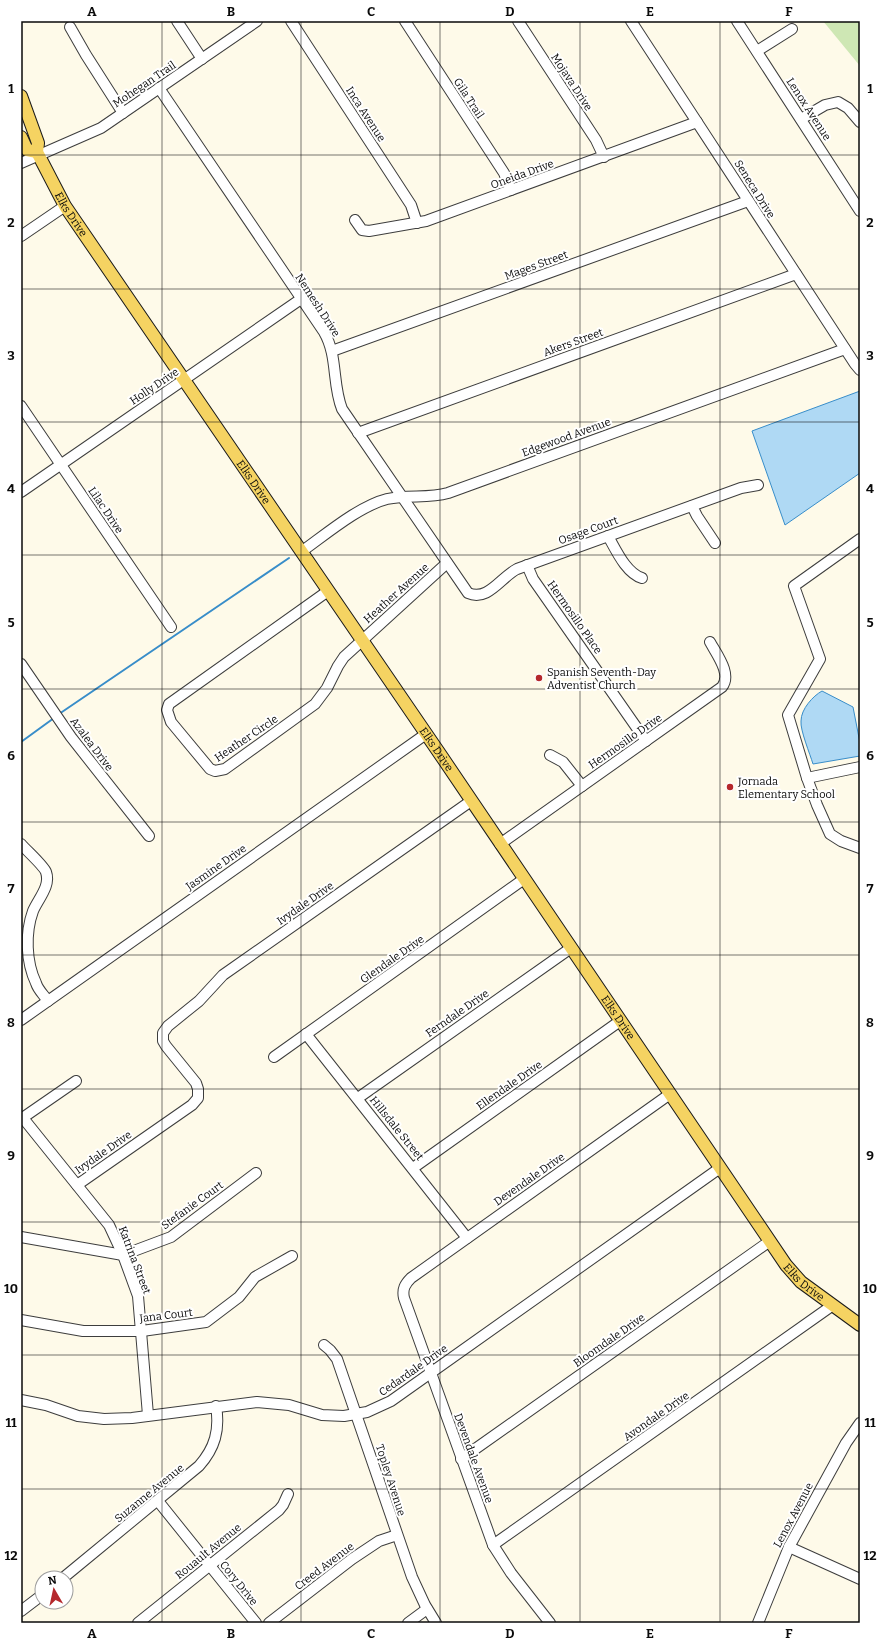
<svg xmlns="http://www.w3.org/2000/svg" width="881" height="1644" viewBox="0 0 881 1644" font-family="Bitter,serif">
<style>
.green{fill:#cee7b4}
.water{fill:#afd9f4;stroke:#388dc9}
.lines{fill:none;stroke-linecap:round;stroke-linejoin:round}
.stream{stroke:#388dc9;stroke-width:2}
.minor-casing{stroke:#3d3d3d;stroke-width:12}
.major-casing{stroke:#1b1b1b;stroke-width:14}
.minor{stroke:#fff;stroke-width:10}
.major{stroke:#f5d362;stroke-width:12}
.grid{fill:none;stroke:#0a0a0a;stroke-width:1;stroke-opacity:0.55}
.poi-dot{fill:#b5282c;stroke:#fff;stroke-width:1.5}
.labels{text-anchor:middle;stroke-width:4;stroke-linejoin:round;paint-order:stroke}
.street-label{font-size:11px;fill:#0a0a0a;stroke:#fff}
.poi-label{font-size:11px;fill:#0a0a0a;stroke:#fff;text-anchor:start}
.neatline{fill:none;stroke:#0a0a0a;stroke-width:1.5}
.grid-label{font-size:13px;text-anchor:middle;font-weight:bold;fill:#0a0a0a}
</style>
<rect width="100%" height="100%" fill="#fefae9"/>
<!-- green -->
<path class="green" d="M823,21H859L860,66Z"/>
<!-- water -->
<g class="water">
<path d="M860,391V473L785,525L752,431Z"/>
<path d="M822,691L853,707L860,743V756L813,764C810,754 800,730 801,721C801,709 813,696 822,691Z"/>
</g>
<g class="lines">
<!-- stream -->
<g class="stream">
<path d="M59,714L289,558"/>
<path d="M21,742L54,718"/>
</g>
<defs>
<g id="minor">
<path d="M177,21L202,59"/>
<path d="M291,21L411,205L417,223"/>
<path d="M405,21L504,173L511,190"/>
<path d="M518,21L596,140L604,157"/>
<path d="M631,21L855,364L860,370"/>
<path d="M737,21L860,211"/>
<path d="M70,27L86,55L123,113"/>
<path d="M757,51L792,29"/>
<path d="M159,88L324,332C338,356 332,384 342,409L468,593C488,602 501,577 517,569L741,488L758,485"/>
<path d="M801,119L825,105L838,102L848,108L860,122"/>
<path d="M21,163L101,128L257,21"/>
<path d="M355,220L362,230L369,231L426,221L697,122"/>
<path d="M21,236L65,206"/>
<path d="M332,351L748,201"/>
<path d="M21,406L171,627"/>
<path d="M358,433L796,274"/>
<path d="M21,492L301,299"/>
<path d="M692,506L697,516L715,543"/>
<path d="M608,536C616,550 626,573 642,578"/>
<path d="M860,539L794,586L820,659L788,715L807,778L817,805L830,834L841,841L860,848"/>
<path d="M301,552C325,535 359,506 387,499C408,494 428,499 448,493L845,349"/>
<path d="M527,565L533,579L646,741"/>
<path d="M328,591L169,704L167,710L171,722L210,769L215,771L225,769L315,704L327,688L338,666L344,657L447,563"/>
<path d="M21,664L71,737L149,836"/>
<path d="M550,755L563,762L582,786"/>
<path d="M807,778L860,767"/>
<path d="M21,844C26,850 44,866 46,872C51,886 38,899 33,911C25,933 26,962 36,983C38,990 44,995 48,1001"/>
<path d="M500,844L722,687C732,674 717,655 710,642"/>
<path d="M21,1020L426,734"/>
<path d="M306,1034L467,1238"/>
<path d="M274,1057L524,879"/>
<path d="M358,1098L571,948"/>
<path d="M23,1118L109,1225L123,1255L138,1296L148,1415"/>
<path d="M21,1119L76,1081"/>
<path d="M413,1168L620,1021"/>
<path d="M77,1185L192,1105L198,1098V1089L196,1083L166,1046L163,1041V1033L168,1026L199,1001L223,975L471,801"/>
<path d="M21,1237L123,1255L171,1237L256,1173"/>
<path d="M21,1320L83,1331H142L206,1322L239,1297L255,1277L292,1256"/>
<path d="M324,1345L330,1350L337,1359L412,1577L425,1605L436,1623"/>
<path d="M21,1400L46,1405L78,1416L104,1419L132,1418L257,1402L289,1405L322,1415L344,1416L367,1412L391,1401L720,1168"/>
<path d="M461,1459L770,1241"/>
<path d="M158,1501L256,1623"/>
<path d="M493,1545L833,1305"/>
<path d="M789,1547L860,1579"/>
<path d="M63,1578L199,1466C215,1448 220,1430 216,1406"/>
<path d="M21,1611L42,1595"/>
<path d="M138,1623L279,1510L283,1505L288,1494"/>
<path d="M269,1623L352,1559L379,1541L397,1535"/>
<path d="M408,1623L427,1609"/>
<path d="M550,1623L511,1573L493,1545L404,1298C402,1289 405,1284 411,1278L670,1094"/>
<path d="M758,1623L789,1547L846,1443L860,1423"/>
</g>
<g id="major">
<path id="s1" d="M21,96L38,143L37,152L65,206L442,757L786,1265L801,1282L860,1325"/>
<path d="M21,137L27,150L37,152"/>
</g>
</defs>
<!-- minor casing -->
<use href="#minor" class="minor-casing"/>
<!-- major casing -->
<use href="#major" class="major-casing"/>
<!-- minor -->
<use href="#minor" class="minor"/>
<!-- major -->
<use href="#major" class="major"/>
</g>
<!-- grid -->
<path class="grid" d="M162,21V1623M301,21V1623M440,21V1623M580,21V1623M720,21V1623M21,155H860M21,289H860M21,422H860M21,555H860M21,689H860M21,822H860M21,955H860M21,1089H860M21,1222H860M21,1355H860M21,1489H860"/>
<!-- markers -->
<g class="poi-dot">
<circle cx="539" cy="678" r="4"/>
<circle cx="730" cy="787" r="4"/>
</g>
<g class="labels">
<!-- street labels -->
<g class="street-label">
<text transform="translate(572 82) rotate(57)" y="4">Mojava Drive</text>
<text transform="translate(144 84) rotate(-34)" y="4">Mohegan Trail</text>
<text transform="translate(469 98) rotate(57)" y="4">Gila Trail</text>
<text transform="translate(809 109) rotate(57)" y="4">Lenox Avenue</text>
<text transform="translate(366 114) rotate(57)" y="4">Inca Avenue</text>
<text transform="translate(522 174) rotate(-20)" y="4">Oneida Drive</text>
<text transform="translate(755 189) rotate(58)" y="4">Seneca Drive</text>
<text dy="4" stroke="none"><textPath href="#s1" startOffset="130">Elks Drive</textPath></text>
<text transform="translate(536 265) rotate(-20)" y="4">Mages Street</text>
<text transform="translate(318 305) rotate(57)" y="4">Nemesh Drive</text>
<text transform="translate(573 342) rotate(-20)" y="4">Akers Street</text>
<text transform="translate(154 386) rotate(-34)" y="4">Holly Drive</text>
<text transform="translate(566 437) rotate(-20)" y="4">Edgewood Avenue</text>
<text dy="4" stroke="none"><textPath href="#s1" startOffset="454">Elks Drive</textPath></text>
<text transform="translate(106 510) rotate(56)" y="4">Lilac Drive</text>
<text transform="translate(588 530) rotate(-20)" y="4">Osage Court</text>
<text transform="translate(396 593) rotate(-42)" y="4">Heather Avenue</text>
<text transform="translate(575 617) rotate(55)" y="4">Hermosillo Place</text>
<text transform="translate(246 738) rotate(-34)" y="4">Heather Circle</text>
<text transform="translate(625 741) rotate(-35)" y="4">Hermosillo Drive</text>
<text transform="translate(92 744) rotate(53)" y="4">Azalea Drive</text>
<text dy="4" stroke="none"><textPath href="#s1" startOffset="778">Elks Drive</textPath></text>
<text transform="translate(216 867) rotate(-35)" y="4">Jasmine Drive</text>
<text transform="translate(305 903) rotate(-35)" y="4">Ivydale Drive</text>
<text transform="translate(392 959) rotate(-35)" y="4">Glendale Drive</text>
<text transform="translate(457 1013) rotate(-35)" y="4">Ferndale Drive</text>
<text dy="4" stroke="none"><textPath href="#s1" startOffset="1102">Elks Drive</textPath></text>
<text transform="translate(509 1085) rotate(-35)" y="4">Ellendale Drive</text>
<text transform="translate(397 1128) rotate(51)" y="4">Hillsdale Street</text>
<text transform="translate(103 1152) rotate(-35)" y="4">Ivydale Drive</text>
<text transform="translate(529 1179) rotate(-35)" y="4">Devendale Drive</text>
<text transform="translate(192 1205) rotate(-36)" y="4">Stefanie Court</text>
<text transform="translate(135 1260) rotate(69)" y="4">Katrina Street</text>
<text dy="4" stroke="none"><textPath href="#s1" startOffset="1426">Elks Drive</textPath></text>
<text transform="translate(166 1315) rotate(-7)" y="4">Jana Court</text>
<text transform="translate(609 1340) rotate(-35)" y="4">Bloomdale Drive</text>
<text transform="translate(413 1370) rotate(-35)" y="4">Cedardale Drive</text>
<text transform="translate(656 1416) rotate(-35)" y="4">Avondale Drive</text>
<text transform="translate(474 1458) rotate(70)" y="4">Devendale Avenue</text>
<text transform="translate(391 1480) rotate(72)" y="4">Topley Avenue</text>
<text transform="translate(149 1493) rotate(-39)" y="4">Suzanne Avenue</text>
<text transform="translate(793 1515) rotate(-62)" y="4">Lenox Avenue</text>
<text transform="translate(208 1551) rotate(-39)" y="4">Rouault Avenue</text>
<text transform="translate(324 1566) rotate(-37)" y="4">Creed Avenue</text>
<text transform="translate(239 1583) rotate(51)" y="4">Cory Drive</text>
</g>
<!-- poi labels -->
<g class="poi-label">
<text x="547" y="676">Spanish Seventh-Day<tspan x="547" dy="13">Adventist Church</tspan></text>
<text x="738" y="785">Jornada<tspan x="738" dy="13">Elementary School</tspan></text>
</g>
</g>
<!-- border -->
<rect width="881" height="1644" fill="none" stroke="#ffffff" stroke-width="44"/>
<!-- north arrow -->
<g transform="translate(54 1590) rotate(351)"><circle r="19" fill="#ffffff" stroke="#9d9d9d"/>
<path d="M0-3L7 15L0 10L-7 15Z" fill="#b5282c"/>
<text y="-6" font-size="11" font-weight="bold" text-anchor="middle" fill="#0a0a0a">N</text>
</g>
<rect x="22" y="22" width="837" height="1600" class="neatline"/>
<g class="grid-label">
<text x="92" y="16">A</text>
<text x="231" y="16">B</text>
<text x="371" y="16">C</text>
<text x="510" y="16">D</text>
<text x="650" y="16">E</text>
<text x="789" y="16">F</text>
<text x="11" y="93">1</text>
<text x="870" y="93">1</text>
<text x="11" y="227">2</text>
<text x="870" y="227">2</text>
<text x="11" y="360">3</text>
<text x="870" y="360">3</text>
<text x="11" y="493">4</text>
<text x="870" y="493">4</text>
<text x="11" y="627">5</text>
<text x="870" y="627">5</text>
<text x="11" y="760">6</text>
<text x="870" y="760">6</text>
<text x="11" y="893">7</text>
<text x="870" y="893">7</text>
<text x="11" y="1027">8</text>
<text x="870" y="1027">8</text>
<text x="11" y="1160">9</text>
<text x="870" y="1160">9</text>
<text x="11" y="1293">10</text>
<text x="870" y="1293">10</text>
<text x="11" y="1427">11</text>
<text x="870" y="1427">11</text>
<text x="11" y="1560">12</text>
<text x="870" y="1560">12</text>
<text x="92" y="1638">A</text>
<text x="231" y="1638">B</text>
<text x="371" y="1638">C</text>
<text x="510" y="1638">D</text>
<text x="650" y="1638">E</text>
<text x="789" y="1638">F</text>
</g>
</svg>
